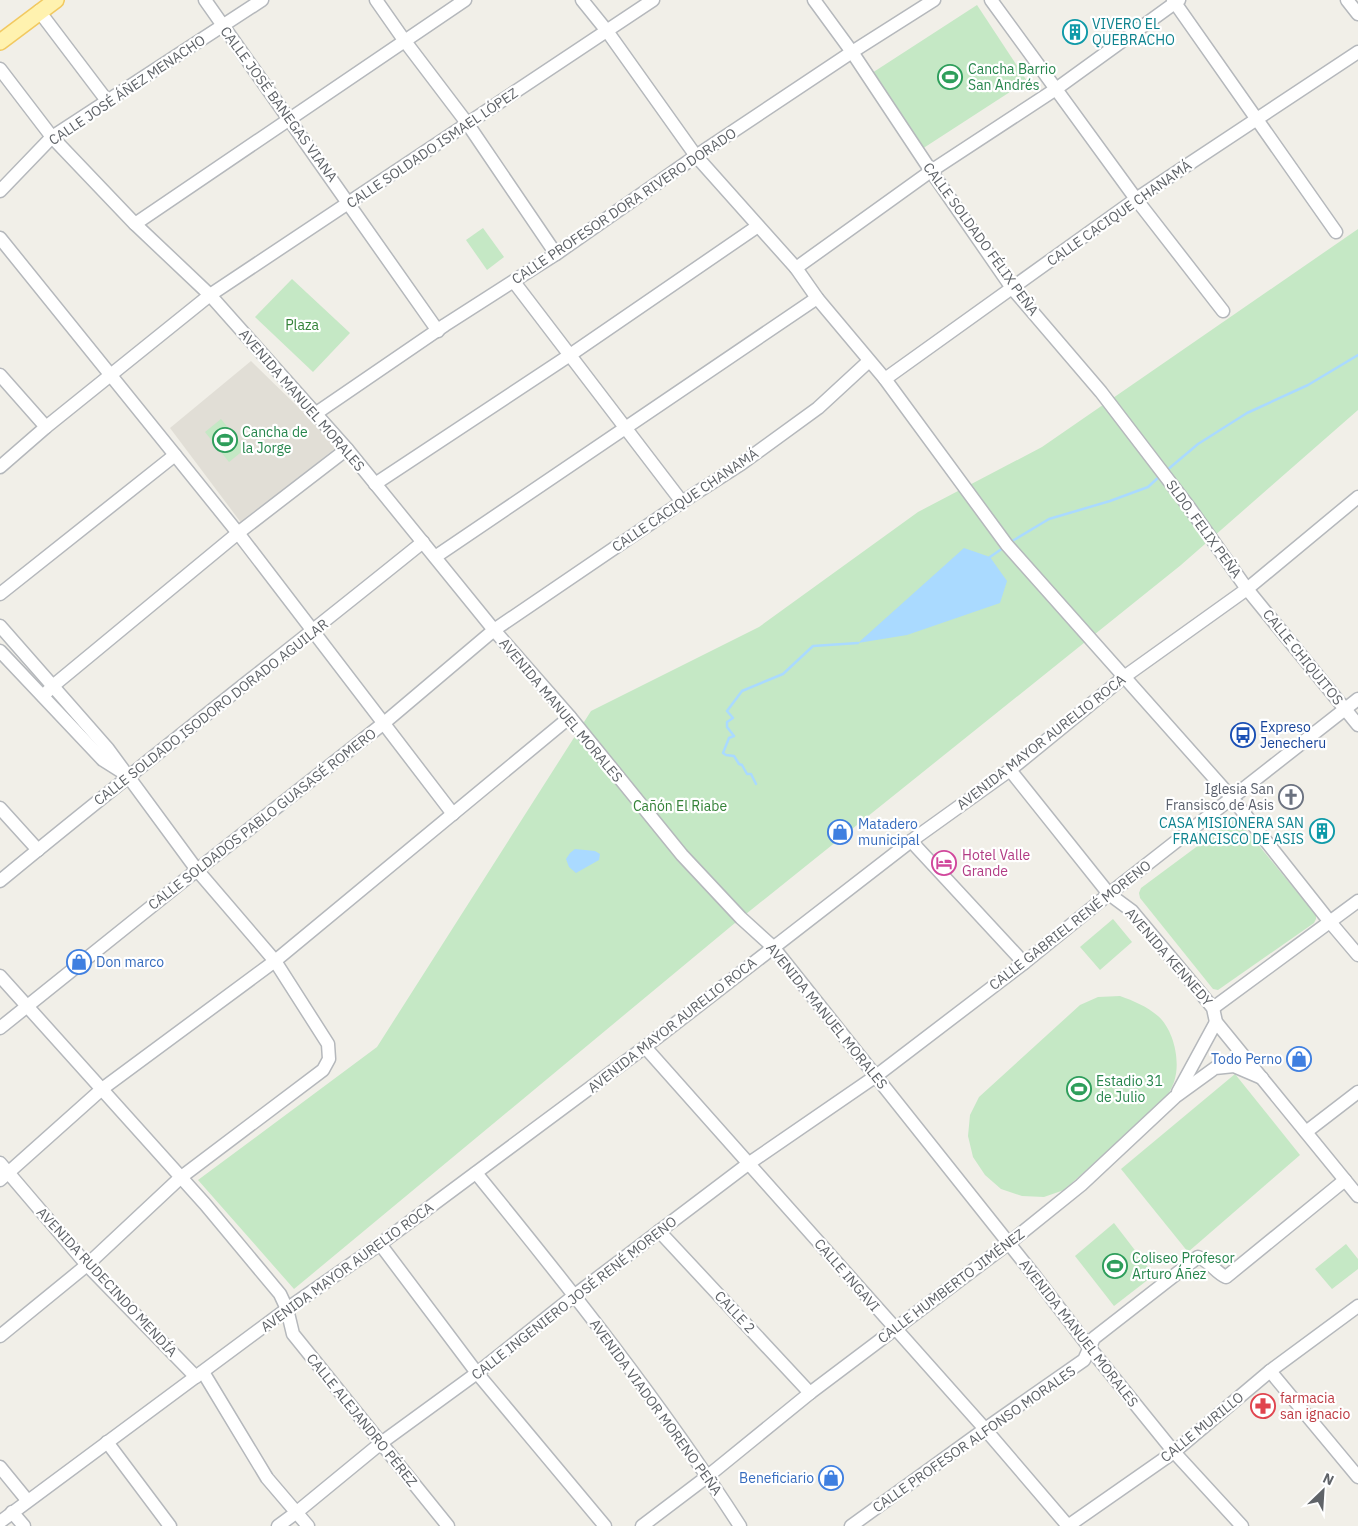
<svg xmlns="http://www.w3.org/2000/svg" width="1358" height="1526" viewBox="0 0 1358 1526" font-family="'IBM Plex Sans',sans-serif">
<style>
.education{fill:#e1ded6}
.green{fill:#c5e8c5}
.water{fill:#aadaff}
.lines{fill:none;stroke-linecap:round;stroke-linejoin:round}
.stream{stroke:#aadaff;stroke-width:2.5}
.minor-casing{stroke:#b5b8bc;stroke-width:15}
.major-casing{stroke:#f2c960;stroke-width:18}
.minor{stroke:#fff;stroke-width:12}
.major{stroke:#fff2af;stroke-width:15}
.labels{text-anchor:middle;stroke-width:4.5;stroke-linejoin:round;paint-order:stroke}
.culture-label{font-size:14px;fill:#0d838f;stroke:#fff;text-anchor:start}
.leisure-label{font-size:14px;fill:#27864d;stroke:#fff;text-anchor:start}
.street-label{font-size:14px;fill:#5f6368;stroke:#fff}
.park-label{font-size:14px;fill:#348238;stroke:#fff}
.transit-label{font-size:14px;fill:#164399;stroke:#fff;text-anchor:start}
.worship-label{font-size:14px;fill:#5b616d;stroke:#fff;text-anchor:end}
.shop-label{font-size:14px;fill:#366cbe;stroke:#fff;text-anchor:start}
.hotel-label{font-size:14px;fill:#b23c85;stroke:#fff;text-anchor:start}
.health-label{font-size:14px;fill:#be3a42;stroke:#fff;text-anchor:start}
</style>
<rect width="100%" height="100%" fill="#f1efe8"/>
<!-- education -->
<path class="education" d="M251,361L338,446L242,524L170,428Z"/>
<!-- green -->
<g class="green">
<path d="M977,5L1027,81L922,149L872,73Z"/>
<path d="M483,228L504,257L487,270L466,240Z"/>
<path d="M1358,229V410L1181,565L741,918L294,1289L198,1180L377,1047L591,711L759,627L918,512L1042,447Z"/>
<path d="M292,279L350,333L313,372L255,317Z"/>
<path d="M221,419L245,449L229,462L205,432Z"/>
<path d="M1234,819L1238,820L1316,915V919L1314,923L1218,990L1213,989L1140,898L1139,893L1141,888Z"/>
<path d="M1113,919L1132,942L1100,970L1080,947Z"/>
<path d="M1120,996C1134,1001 1146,1006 1158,1016C1174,1030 1181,1062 1174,1082C1172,1088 1168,1094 1165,1100L1064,1190L1044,1197L1022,1196L1001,1189L985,1175L973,1157L968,1136L970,1115L979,1097L1080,1005L1098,997Z"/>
<path d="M1235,1074L1300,1155L1188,1252L1121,1169Z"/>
<path d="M1114,1223L1154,1275L1114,1306L1075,1256Z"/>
<path d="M1346,1244L1358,1259V1269L1332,1289L1315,1269Z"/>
</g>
<!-- water -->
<g class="water">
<path d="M964,548L990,557L1007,581L1000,603L907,635L858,643Z"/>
<path d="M575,849L595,851L600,854L599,860L576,873L569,867L566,859L570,853Z"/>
</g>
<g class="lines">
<!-- stream -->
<g class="stream">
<path d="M1166,471L1198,444L1247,413L1308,385L1358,355"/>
<path d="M1009,543L1049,519L1110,501L1148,487L1160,476"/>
<path d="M990,557L1003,548"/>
<path d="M756,784L751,774H747L742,765L739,764L734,756L726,755L723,753L729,738L734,736L727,727V722L733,718L727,711L742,691L783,674L813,646L858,643"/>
</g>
<defs>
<g id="minor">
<path d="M205,0L438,331"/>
<path d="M376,0L404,40L467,123L556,254"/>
<path d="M582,0L607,31L696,156L796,268L817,298L885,379L1007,545L1232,798L1330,922L1358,955"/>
<path d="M814,0L852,52L931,171L1012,288L1101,392L1189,507L1247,589L1358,725"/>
<path d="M991,0L1136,199L1223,311"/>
<path d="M1173,0L1336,232"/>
<path d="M1347,0L1358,14"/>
<path d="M39,11L108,102"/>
<path d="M0,69L52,137L135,224L210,295L347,449L494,630L570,717L682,855L741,918L773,947L1034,1275L1089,1347L1174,1452L1242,1526"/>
<path d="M0,191L52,137L262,0"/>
<path d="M135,224L465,0"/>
<path d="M0,238L238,533L453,814"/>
<path d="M796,268L931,171L1056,89L1179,0"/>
<path d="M514,282L682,502"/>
<path d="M0,375L46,427"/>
<path d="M885,379L1136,199L1358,52"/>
<path d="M315,414L445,325L556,254L696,156L852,52L934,0"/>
<path d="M0,467L46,427L210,295L653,0"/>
<path d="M375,484L570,355L758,226"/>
<path d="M435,557L817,298"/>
<path d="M0,594L175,455"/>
<path d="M0,626L108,749L197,870L275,961L328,1044L329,1059L323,1070L180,1178L87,1265L0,1336"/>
<path d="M0,651L103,760L122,772"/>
<path d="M43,696L54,685L238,533L347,449"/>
<path d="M1010,770L1109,894L1132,911L1213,1008L1216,1022L1358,1196"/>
<path d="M0,808L38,850"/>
<path d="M911,841L1024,963"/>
<path d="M0,881C139,766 282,656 423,542"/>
<path d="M0,976L205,1204L280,1294L287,1309L293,1334L448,1526"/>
<path d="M1213,1008L1358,901"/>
<path d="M0,1028L197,870L384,723L494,630L682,502L741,464L818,408L869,361"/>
<path d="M645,1047L985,1429L1068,1526"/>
<path d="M1178,1092L1216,1022"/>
<path d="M1306,1132L1358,1092"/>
<path d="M0,1163L87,1265L196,1377"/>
<path d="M476,1173C569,1287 660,1402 740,1526"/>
<path d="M0,1180L102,1089L275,961L570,717"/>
<path d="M659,1231L810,1393"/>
<path d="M380,1244L477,1373L605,1526"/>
<path d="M1270,1371L1358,1477"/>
<path d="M203,1372L267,1478L308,1526"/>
<path d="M107,1442L170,1526"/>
<path d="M0,1467L27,1500"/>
<path d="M12,1512L24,1526"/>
<path d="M0,1522L287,1309L380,1244L645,1047L911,841L1010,770L1124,677L1247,589L1358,497"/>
<path d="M278,1526L297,1512L381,1443L477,1373L575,1295L748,1164L876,1076L1024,963L1109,894L1358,699"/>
<path d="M642,1526L708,1476L810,1393L1009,1243L1081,1185L1175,1097L1215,1068L1234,1066L1262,1078"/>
<path d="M851,1526L985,1429L1084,1360L1094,1338L1198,1257C1210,1261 1215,1272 1226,1277L1345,1180"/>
<path d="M1068,1526L1174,1452L1270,1371L1358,1306"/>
</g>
<path id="major" d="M0,42L56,0"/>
</defs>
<!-- minor casing -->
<use href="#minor" class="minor-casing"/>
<!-- major casing -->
<use href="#major" class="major-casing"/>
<!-- minor -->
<use href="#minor" class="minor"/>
<!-- major -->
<use href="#major" class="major"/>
</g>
<!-- icons -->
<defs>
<symbol id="building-ring" viewBox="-11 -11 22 22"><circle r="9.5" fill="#fff" stroke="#0f9aa8" stroke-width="1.5"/><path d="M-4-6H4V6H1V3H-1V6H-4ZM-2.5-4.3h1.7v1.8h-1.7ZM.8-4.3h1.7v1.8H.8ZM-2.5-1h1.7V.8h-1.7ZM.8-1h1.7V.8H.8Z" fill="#0f9aa8"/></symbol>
<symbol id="stadium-ring" viewBox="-11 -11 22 22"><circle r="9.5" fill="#fff" stroke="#2e9e5b" stroke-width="1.5"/><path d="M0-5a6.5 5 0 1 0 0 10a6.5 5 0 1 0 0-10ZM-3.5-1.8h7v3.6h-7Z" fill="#2e9e5b"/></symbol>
<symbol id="bus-ring" viewBox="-11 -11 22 22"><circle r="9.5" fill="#fff" stroke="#1a4fb4" stroke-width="1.5"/><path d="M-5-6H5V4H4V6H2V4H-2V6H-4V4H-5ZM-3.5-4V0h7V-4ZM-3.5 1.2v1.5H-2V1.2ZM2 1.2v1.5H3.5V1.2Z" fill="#1a4fb4"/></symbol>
<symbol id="church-ring" viewBox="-11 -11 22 22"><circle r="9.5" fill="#fff" stroke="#6b7280" stroke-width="1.5"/><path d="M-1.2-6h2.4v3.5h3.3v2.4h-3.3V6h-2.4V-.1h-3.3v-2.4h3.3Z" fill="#6b7280"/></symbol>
<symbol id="shop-ring" viewBox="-11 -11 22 22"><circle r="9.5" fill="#fff" stroke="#3f7fe0" stroke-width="1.5"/><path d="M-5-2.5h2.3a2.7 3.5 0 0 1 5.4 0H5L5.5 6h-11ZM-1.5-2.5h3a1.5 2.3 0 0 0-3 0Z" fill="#3f7fe0"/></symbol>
<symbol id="hotel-ring" viewBox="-11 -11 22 22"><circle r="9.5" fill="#fff" stroke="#d1479c" stroke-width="1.5"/><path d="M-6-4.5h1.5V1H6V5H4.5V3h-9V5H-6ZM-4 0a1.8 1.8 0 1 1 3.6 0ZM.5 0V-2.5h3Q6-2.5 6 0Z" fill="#d1479c"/></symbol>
<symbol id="pharmacy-ring" viewBox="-11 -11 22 22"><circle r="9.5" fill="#fff" stroke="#e0444e" stroke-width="1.5"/><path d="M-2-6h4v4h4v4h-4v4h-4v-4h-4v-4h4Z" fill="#e0444e"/></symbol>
</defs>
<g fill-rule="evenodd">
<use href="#building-ring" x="1061" y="18" width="28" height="28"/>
<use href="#stadium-ring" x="936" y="63" width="28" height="28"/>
<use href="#stadium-ring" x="211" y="426" width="28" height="28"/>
<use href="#bus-ring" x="1229" y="721" width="28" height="28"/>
<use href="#church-ring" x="1277" y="783" width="28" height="28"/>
<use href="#building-ring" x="1308" y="817" width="28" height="28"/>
<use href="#shop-ring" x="826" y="818" width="28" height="28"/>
<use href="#hotel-ring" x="930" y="849" width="28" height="28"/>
<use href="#shop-ring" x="65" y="948" width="28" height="28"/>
<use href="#shop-ring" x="1285" y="1045" width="28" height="28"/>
<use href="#stadium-ring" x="1065" y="1075" width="28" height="28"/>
<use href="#stadium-ring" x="1101" y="1252" width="28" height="28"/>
<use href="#pharmacy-ring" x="1249" y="1392" width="28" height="28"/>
<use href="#shop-ring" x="817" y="1464" width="28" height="28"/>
</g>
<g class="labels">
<!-- culture labels -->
<g class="culture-label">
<text x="1092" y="29">VIVERO EL<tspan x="1092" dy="16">QUEBRACHO</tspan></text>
<text x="1304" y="828" text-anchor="end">CASA MISIONERA SAN<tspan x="1304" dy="16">FRANCISCO DE ASIS</tspan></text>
</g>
<!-- leisure labels -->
<g class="leisure-label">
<text x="968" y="74">Cancha Barrio<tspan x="968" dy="16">San Andrés</tspan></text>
<text x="242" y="437">Cancha de<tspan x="242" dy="16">la Jorge</tspan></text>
<text x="1096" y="1086">Estadio 31<tspan x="1096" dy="16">de Julio</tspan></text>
<text x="1132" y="1263">Coliseo Profesor<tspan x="1132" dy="16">Arturo Áñez</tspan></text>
</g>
<!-- street labels -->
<g class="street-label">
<text transform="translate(127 90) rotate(-34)" y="5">CALLE JOSÉ ÁÑEZ MENACHO</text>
<text transform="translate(279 104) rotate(54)" y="5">CALLE JOSÉ BANEGAS VIANA</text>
<text transform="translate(432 148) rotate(-34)" y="5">CALLE SOLDADO ISMAEL LÓPEZ</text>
<text transform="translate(624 206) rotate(-34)" y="5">CALLE PROFESOR DORA RIVERO DORADO</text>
<text transform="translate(1119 213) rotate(-35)" y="5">CALLE CACIQUE CHANAMÁ</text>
<text transform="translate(981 239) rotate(54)" y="5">CALLE SOLDADO FÉLIX PEÑA</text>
<text transform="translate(302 400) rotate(49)" y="5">AVENIDA MANUEL MORALES</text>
<text transform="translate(685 500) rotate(-34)" y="5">CALLE CACIQUE CHANAMÁ</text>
<text transform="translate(1204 529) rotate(54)" y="5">SLDO. FELIX PEÑA</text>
<text transform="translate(1303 657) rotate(51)" y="5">CALLE CHIQUITOS</text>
<text transform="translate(561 710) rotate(50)" y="5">AVENIDA MANUEL MORALES</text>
<text transform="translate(211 712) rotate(-38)" y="5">CALLE SOLDADO ISODORO DORADO AGUILAR</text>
<text transform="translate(1041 742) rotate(-38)" y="5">AVENIDA MAYOR AURELIO ROCA</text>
<text transform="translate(262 819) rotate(-38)" y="5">CALLE SOLDADOS PABLO GUASASÉ ROMERO</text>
<text transform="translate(1070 925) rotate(-38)" y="5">CALLE GABRIEL RENÉ MORENO</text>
<text transform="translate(1169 957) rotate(49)" y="5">AVENIDA KENNEDY</text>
<text transform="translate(827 1016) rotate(51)" y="5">AVENIDA MANUEL MORALES</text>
<text transform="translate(672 1025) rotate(-38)" y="5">AVENIDA MAYOR AURELIO ROCA</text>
<text transform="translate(347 1267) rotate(-36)" y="5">AVENIDA MAYOR AURELIO ROCA</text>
<text transform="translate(847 1275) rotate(49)" y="5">CALLE INGAVI</text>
<text transform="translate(107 1282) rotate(47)" y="5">AVENIDA RUDECINDO MENDÍA</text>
<text transform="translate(951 1286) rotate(-37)" y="5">CALLE HUMBERTO JIMÉNEZ</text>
<text transform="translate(574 1298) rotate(-38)" y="5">CALLE INGENIERO JOSÉ RENÉ MORENO</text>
<text transform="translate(735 1312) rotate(47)" y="5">CALLE 2</text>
<text transform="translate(1079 1333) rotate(52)" y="5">AVENIDA MANUEL MORALES</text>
<text transform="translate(656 1407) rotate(54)" y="5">AVENIDA VIADOR MORENO PEÑA</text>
<text transform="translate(362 1420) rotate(51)" y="5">CALLE ALEJANDRO PÉREZ</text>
<text transform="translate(1202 1427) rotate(-39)" y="5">CALLE MURILLO</text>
<text transform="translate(974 1439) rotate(-35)" y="5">CALLE PROFESOR ALFONSO MORALES</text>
</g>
<!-- park labels -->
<g class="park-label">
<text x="302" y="330">Plaza</text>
<text x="680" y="811">Cañón El Riabe</text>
</g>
<!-- transit labels -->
<g class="transit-label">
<text x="1260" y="732">Expreso<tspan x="1260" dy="16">Jenecheru</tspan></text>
</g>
<!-- worship labels -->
<g class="worship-label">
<text x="1274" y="794">Iglesia San<tspan x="1274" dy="16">Fransisco de Asis</tspan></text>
</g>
<!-- shop labels -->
<g class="shop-label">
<text x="858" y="829">Matadero<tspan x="858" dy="16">municipal</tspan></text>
<text x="96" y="967">Don marco</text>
<text x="1282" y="1064" text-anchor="end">Todo Perno</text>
<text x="814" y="1483" text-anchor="end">Beneficiario</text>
</g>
<!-- hotel labels -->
<g class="hotel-label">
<text x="962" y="860">Hotel Valle<tspan x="962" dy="16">Grande</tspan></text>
</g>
<!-- health labels -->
<g class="health-label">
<text x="1280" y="1403">farmacia<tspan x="1280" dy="16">san ignacio</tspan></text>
</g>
</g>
<!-- north arrow -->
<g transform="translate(1323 1491) rotate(25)" stroke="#ffffff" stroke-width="4" paint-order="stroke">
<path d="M0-4L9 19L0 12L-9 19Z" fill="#5f6368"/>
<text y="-8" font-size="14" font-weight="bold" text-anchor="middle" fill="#5f6368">N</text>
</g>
</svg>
